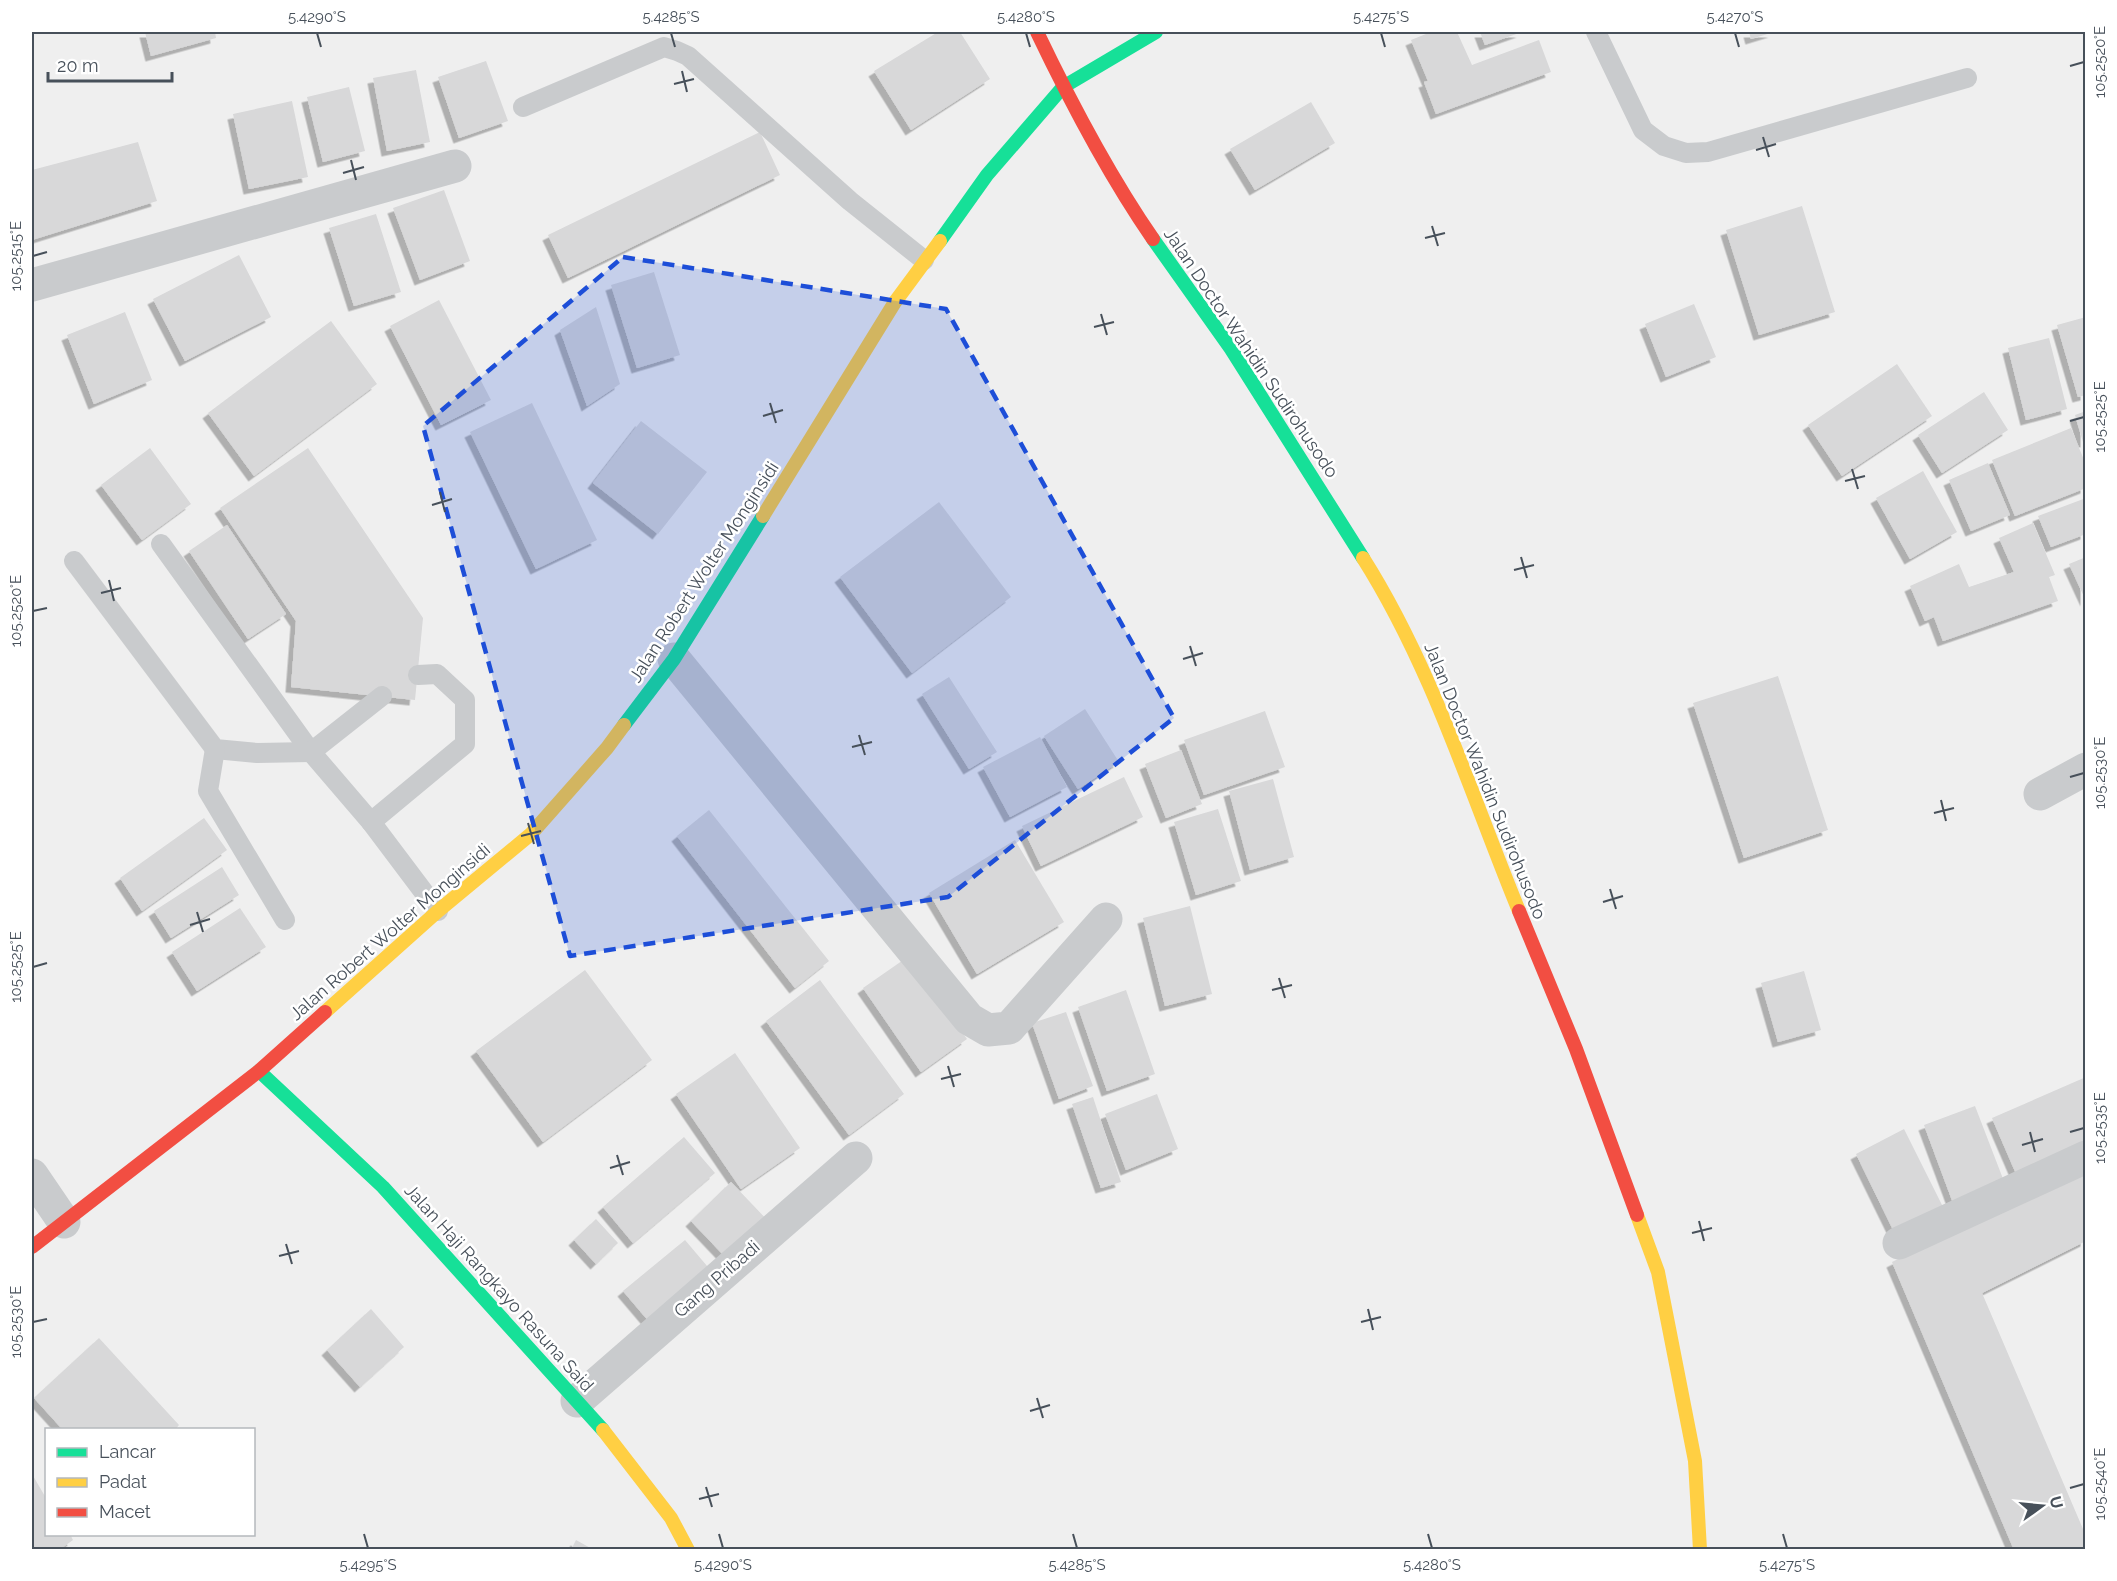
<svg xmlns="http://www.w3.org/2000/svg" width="2117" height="1581" viewBox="0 0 2117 1581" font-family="Raleway,sans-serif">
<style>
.building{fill:#d8d8d9;filter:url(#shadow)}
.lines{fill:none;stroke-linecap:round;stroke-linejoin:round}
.lane{stroke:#c9cbcd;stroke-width:20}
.street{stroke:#c9cbcd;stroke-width:33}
.fast{stroke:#16e098;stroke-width:14}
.slow{stroke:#ffcf43;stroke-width:14}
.jam{stroke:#f24e42;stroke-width:14}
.marked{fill:#1d4ed8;fill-opacity:0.2;stroke:#1d4ed8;stroke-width:4.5;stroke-dasharray:12 8;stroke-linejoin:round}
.ticks{fill:none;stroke:#47505a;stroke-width:2}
.labels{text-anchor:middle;stroke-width:5;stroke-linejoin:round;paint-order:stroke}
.street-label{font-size:18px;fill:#47505a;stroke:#fff}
.neatline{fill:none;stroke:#47505a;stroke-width:2}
.ticks-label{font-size:15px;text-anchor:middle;fill:#47505a}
</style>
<defs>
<filter id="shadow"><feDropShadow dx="-5.5" dy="5.5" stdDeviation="0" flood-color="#0004"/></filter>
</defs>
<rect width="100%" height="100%" fill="#efefef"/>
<!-- building -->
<g class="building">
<path d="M145,32H215L216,38L151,56Z"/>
<path d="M938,32H960L990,79L911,130L874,71Z"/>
<path d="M1431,32H1457L1472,65L1539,40L1551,72L1436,114L1424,82L1428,81L1411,40Z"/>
<path d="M1480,32H1522L1485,45Z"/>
<path d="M1749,32H1774L1751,39Z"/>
<path d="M486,61L508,121L459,138L438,77Z"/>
<path d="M416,70L430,142L387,151L373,78Z"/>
<path d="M349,87L365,151L323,162L307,97Z"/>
<path d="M292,101L308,177L249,189L233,114Z"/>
<path d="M1311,102L1335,143L1255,190L1230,149Z"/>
<path d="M760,132L780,175L568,278L548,235Z"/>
<path d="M138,142L157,201L32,240V170Z"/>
<path d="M444,190L470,261L420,280L393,208Z"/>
<path d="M1802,206L1835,312L1759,335L1726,230Z"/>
<path d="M376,214L401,292L354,306L329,228Z"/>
<path d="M239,255L271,317L185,361L153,299Z"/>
<path d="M654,272L680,355L637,368L611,285Z"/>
<path d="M439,300L491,400L441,425L390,326Z"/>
<path d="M1694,304L1716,357L1666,377L1645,324Z"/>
<path d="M596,307L620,384L587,406L560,330Z"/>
<path d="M125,312L152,380L94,404L67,335Z"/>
<path d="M2086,317V395L2078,397L2057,325Z"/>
<path d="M331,321L377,384L254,476L208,413Z"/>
<path d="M2049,338L2067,409L2026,420L2008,348Z"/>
<path d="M1897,364L1932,416L1842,476L1808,425Z"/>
<path d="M1984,392L2008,430L1942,473L1918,435Z"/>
<path d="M532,403L597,540L536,569L470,432Z"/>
<path d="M2086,411V442H2083L2075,415Z"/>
<path d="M641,421L707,472L658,534L593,483Z"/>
<path d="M2071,428L2086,465V488L2015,516L1992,460Z"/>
<path d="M150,448L191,504L142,540L101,485Z"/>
<path d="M308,448L423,618L415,700L291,687L296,621L220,508Z"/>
<path d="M1988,463L2010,515L1971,531L1949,480Z"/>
<path d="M1923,471L1957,532L1910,559L1876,498Z"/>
<path d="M2086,498V534L2051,547L2038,516Z"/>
<path d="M939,502L1011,597L912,673L840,577Z"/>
<path d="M2033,523L2055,575L2049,577L2058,601L1943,641L1934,617L1925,621L1910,586L1959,564L1969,587L2014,572L1999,538Z"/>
<path d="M227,525L286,614L248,639L189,551Z"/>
<path d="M2086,557V601L2069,564Z"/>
<path d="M1778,676L1828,830L1744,858L1693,703Z"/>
<path d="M949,677L997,752L969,769L922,694Z"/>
<path d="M1085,709L1119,762L1078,789L1044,736Z"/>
<path d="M1265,711L1285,767L1204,795L1184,740Z"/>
<path d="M1040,737L1067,787L1010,817L983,767Z"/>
<path d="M1181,750L1202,804L1166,818L1145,764Z"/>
<path d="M1124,777L1143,817L1041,866L1022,826Z"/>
<path d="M1273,779L1294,857L1250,870L1229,791Z"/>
<path d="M1218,809L1241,881L1196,895L1174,822Z"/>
<path d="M709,810L829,961L795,988L677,836Z"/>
<path d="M204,818L227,850L142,911L120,878Z"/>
<path d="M1015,840L1064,922L977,974L929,893Z"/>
<path d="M222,867L239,895L171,938L154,911Z"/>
<path d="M1190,906L1212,994L1165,1006L1143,918Z"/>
<path d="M240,908L266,947L197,991L172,952Z"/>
<path d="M909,956L967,1039L921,1072L863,988Z"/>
<path d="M585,970L652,1060L543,1142L476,1051Z"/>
<path d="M1804,971L1821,1030L1778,1042L1761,983Z"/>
<path d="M820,980L904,1094L849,1135L766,1021Z"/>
<path d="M1126,990L1155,1074L1107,1091L1078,1007Z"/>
<path d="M1066,1012L1093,1086L1059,1099L1032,1023Z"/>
<path d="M735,1053L800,1148L741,1189L676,1094Z"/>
<path d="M2086,1077V1146L2017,1176L1992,1118Z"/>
<path d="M1157,1094L1178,1149L1126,1170L1105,1114Z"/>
<path d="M1093,1097L1121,1182L1101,1188L1072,1104Z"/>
<path d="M1975,1106L2005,1184L1953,1203L1924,1125Z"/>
<path d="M1904,1129L1948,1217L1899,1242L1856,1154Z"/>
<path d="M684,1137L715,1173L633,1243L603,1207Z"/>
<path d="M2086,1165V1241L1982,1293L2086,1536V1550H2014L1892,1262Z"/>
<path d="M731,1182L771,1224L731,1263L691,1221Z"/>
<path d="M596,1219L618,1243L596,1264L574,1240Z"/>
<path d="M685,1240L713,1273L651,1324L623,1291Z"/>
<path d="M371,1309L404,1347L360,1387L327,1350Z"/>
<path d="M99,1338L179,1425L175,1430H63L34,1398Z"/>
<path d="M32,1474L46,1498V1534H70L73,1540L59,1550H32Z"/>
<path d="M576,1540L594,1550H571Z"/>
</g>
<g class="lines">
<!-- lane -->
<g class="lane">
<path d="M1596,32L1643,130L1664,146L1686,153L1708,152L1967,78"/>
<path d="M523,107L664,47L677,51L688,56L850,201L924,260"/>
<path d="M161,544L311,752L371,822L438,911"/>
<path d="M74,561L215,749L257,753L311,752L382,696"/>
<path d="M215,749L208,791L285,920"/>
<path d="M371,822L465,744V700L437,674L418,675"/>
</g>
<!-- street -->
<g class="street">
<path d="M32,285L455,166"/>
<path d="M674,659L969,1019L988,1030L1009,1028L1106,919"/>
<path d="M2040,794L2086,769"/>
<path d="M32,1175L64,1222"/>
<path d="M1899,1243L2086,1157"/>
<path d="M577,1401L856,1158"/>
</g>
<!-- fast -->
<g class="fast">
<path d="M1153,239L1231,349L1363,558"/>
<path d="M940,241L987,175L1063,87L1156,32"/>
<path d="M624,725L674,659L763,516"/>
<path d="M259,1071L383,1187L603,1430"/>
</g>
<!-- slow -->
<g class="slow">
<path d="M763,516L895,302L940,241"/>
<path d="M1363,558C1432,667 1470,792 1519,911"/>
<path d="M325,1012L438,911L531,834L607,748L624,725"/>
<path d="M1637,1215L1658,1272L1695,1461L1700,1550"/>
<path d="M603,1430L671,1518L688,1550"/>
</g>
<!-- jam -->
<g class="jam">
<path d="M1037,32C1071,103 1108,174 1153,239"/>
<path d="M1519,911L1576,1049L1637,1215"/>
<path d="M32,1247L259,1071L325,1012"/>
</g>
</g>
<!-- marked area -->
<path class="marked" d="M623,257L946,309L1174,718L948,897L570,956L423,426Z"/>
<!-- ticks -->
<path class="ticks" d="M317,33L321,47M671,33L675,47M1026,33L1030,47M1381,33L1385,47M1735,33L1739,47M2070,66L2084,62M682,71L687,92M674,84L694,79M1763,137L1769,157M1756,150L1776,144M351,160L356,180M343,173L364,167M1432,226L1438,246M1425,238L1445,233M33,256L47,252M1101,314L1107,335M1094,327L1114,322M770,403L776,423M763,416L783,410M2070,421L2084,417M1852,469L1858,489M1845,481L1865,476M440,492L445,512M432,505L452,499M1521,557L1527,578M1514,570L1534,565M109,580L114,601M101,593L121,588M33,611L47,608M1190,646L1196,666M1183,659L1203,653M859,735L865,755M852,747L872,742M2070,777L2084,773M1941,800L1946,821M1934,813L1954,808M528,823L534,844M521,836L541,831M1610,889L1616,909M1603,902L1623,896M197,912L203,932M190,925L210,919M33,967L47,963M1279,978L1285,998M1272,990L1292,985M948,1066L954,1087M941,1079L961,1074M2030,1132L2035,1152M2070,1132L2084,1128M2022,1145L2043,1139M617,1155L623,1175M610,1168L630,1162M1699,1221L1704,1241M1692,1233L1712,1228M286,1244L292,1264M279,1256L299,1251M1368,1309L1373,1330M33,1322L47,1319M1361,1322L1381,1317M1037,1398L1043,1418M1030,1411L1050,1405M706,1487L712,1507M2070,1488L2084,1484M699,1499L719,1494M364,1534L368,1548M719,1534L723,1548M1073,1534L1077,1548M1428,1534L1432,1548M1783,1534L1787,1548"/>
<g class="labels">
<!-- street labels -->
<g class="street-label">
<text transform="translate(1251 353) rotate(56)" y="6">Jalan Doctor Wahidin Sudirohusodo</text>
<text transform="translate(704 572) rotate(-57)" y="6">Jalan Robert Wolter Monginsidi</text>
<text transform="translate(1485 781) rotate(68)" y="6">Jalan Doctor Wahidin Sudirohusodo</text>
<text transform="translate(390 932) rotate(-41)" y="6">Jalan Robert Wolter Monginsidi</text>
<text transform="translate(717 1279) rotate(-41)" y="6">Gang Pribadi</text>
<text transform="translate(499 1288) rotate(48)" y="6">Jalan Haji Rangkayo Rasuna Said</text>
</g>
</g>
<!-- border -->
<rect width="2117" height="1581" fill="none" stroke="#ffffff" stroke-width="66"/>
<!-- legend -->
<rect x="45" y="1428" width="210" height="108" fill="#ffffff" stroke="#b5b9bd" stroke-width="1.5"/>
<rect x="57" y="1448" width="30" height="9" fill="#16e098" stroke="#b5b9bd" stroke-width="1.5"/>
<text x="99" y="1458" font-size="18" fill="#47505a">Lancar</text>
<rect x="57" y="1478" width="30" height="9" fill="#ffcf43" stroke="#b5b9bd" stroke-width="1.5"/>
<text x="99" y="1488" font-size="18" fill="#47505a">Padat</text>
<rect x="57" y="1508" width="30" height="9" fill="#f24e42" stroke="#b5b9bd" stroke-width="1.5"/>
<text x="99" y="1518" font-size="18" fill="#47505a">Macet</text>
<!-- north arrow -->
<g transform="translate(2042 1506) rotate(75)" stroke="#ffffff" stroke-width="4.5" paint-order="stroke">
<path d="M0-4.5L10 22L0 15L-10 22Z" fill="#47505a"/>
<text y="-9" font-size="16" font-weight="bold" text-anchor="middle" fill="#47505a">U</text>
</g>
<!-- scale -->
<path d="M48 72v9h124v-9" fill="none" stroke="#47505a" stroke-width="3"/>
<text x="57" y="72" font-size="18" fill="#47505a" stroke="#ffffff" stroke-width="4.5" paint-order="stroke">20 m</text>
<rect x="33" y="33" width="2051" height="1515" class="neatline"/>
<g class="ticks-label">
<text x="317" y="22">5.4290°S</text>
<text x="671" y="22">5.4285°S</text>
<text x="1026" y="22">5.4280°S</text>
<text x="1381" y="22">5.4275°S</text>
<text x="1735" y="22">5.4270°S</text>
<text transform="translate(2100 62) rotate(-90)" y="5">105.2520°E</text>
<text transform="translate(16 256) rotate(-90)" y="5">105.2515°E</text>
<text transform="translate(2100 417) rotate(-90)" y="5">105.2525°E</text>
<text transform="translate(16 611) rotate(-90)" y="5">105.2520°E</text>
<text transform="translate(2100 773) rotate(-90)" y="5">105.2530°E</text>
<text transform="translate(16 967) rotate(-90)" y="5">105.2525°E</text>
<text transform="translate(2100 1128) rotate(-90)" y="5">105.2535°E</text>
<text transform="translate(16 1322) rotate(-90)" y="5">105.2530°E</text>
<text transform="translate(2100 1484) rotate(-90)" y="5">105.2540°E</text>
<text x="368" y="1570">5.4295°S</text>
<text x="723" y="1570">5.4290°S</text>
<text x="1077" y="1570">5.4285°S</text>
<text x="1432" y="1570">5.4280°S</text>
<text x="1787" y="1570">5.4275°S</text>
</g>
</svg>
